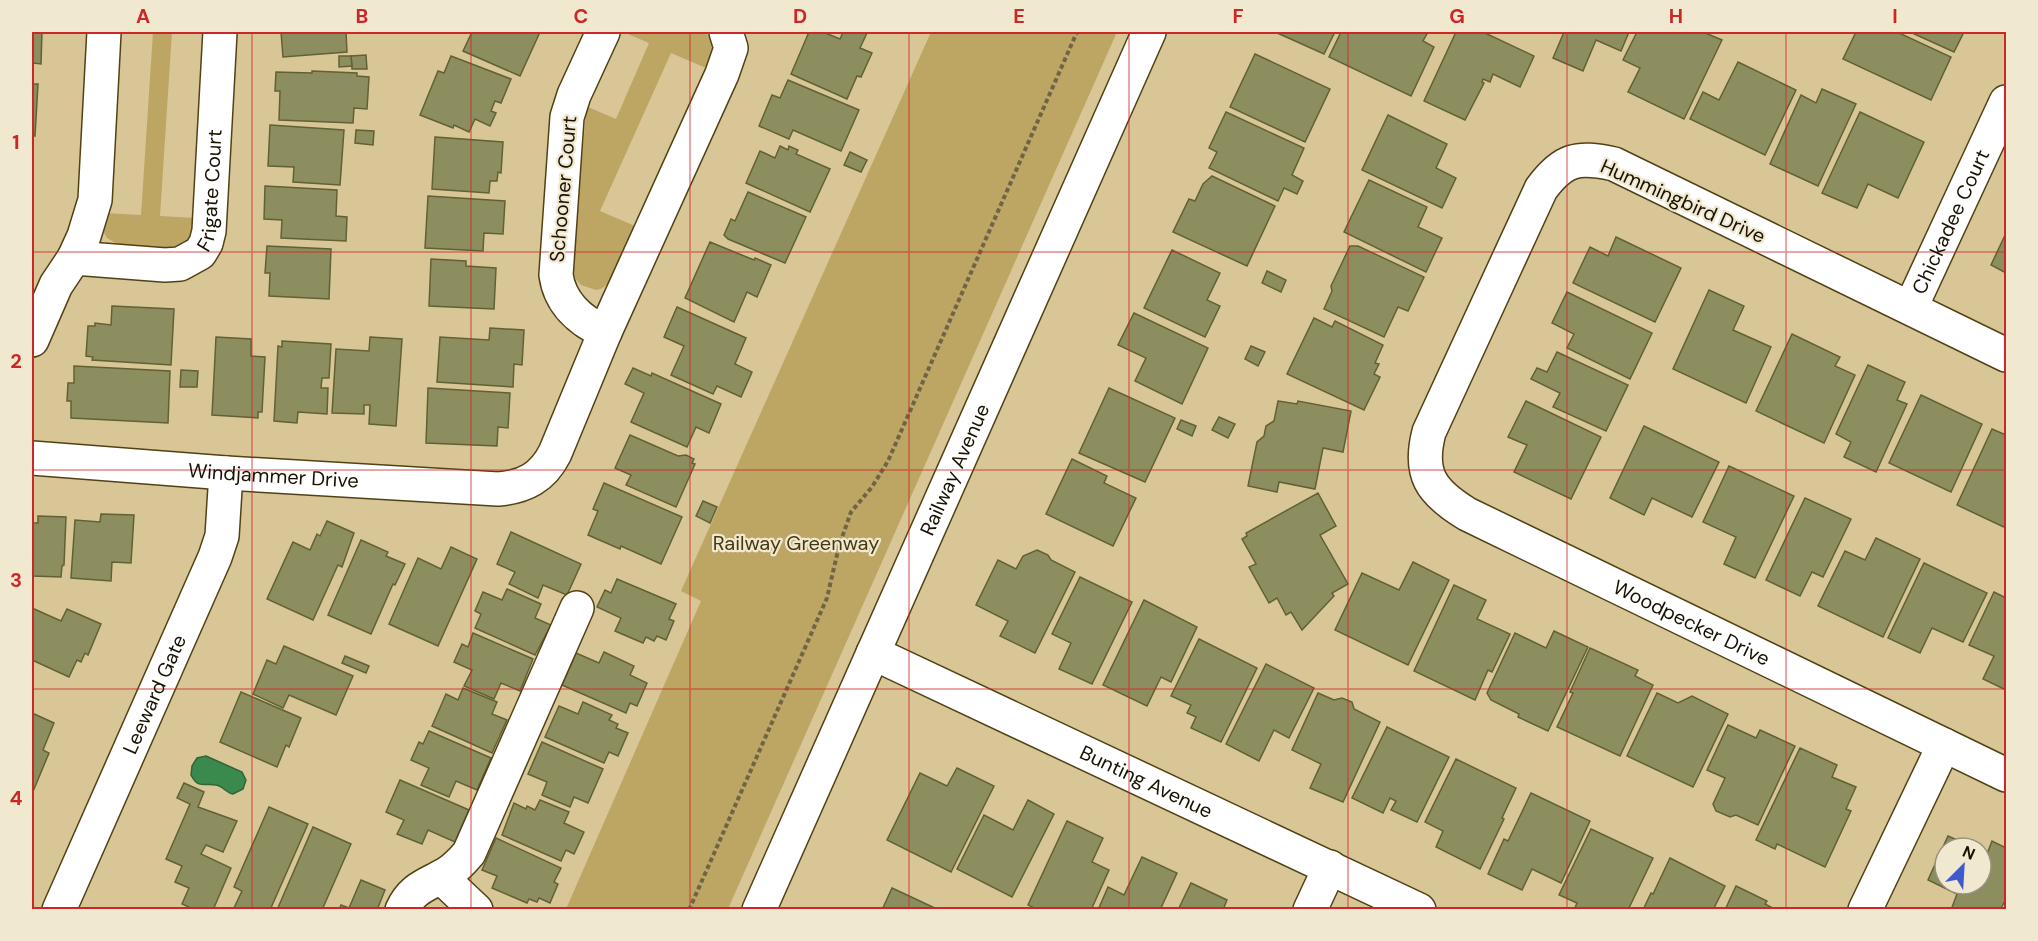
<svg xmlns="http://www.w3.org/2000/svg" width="2038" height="941" viewBox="0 0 2038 941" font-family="'DM Sans',sans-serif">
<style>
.green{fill:#bda563}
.water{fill:#3a894d;stroke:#306536;stroke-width:1.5}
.building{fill:#8d8e5f;stroke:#616134;stroke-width:1.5}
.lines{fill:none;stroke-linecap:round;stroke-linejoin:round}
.minor-casing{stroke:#514114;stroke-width:36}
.path{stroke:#706446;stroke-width:4;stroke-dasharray:4.5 3;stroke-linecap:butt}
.minor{stroke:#fff;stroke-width:33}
.grid{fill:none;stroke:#cc2726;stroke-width:1.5;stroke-opacity:0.55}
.labels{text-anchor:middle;stroke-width:4.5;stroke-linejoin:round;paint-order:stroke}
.street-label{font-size:20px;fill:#181202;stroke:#f1e8d0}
.park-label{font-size:20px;fill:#463810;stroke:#f1e8d0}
.neatline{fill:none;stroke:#cc2726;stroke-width:2}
.grid-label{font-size:20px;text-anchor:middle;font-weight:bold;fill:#cc2726}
</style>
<rect width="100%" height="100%" fill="#d9c697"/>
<!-- green -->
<g class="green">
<path d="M153,32H172L160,216L195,218L192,240L179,249L119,245L107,238L104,233L105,213L141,215Z"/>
<path d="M623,32H704C717,42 711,55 706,68L671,53L600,211L635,226L609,283L601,289L596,290L581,285L575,278L574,272L575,234L586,113L588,107L616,119L649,43Z"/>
<path d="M931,32H1117L728,909H566L701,601L681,591Z"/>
</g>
<!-- water -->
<path class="water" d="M206,756L242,772L246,780L243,789L233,794C226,793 223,786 216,785C204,783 198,789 191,775L192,766L197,758Z"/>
<!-- building -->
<g class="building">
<path d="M32,32H42L41,64L33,63L32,77Z"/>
<path d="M281,32H346L347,52L283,57Z"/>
<path d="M472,32H540L520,76L463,51Z"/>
<path d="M809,32H823L840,39L843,32L867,33L860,48L872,53L861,77L857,76L847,99L791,74Z"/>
<path d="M1275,32H1335L1324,54Z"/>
<path d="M1341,32H1428L1423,41L1434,47L1411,96L1329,57Z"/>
<path d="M1456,32H1483L1534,56L1520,87L1493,74L1490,82L1483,79L1482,82L1484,83L1465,120L1424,101Z"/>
<path d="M1564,32H1629L1621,51L1596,40L1583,71L1553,58Z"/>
<path d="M1637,32H1703L1722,40L1684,119L1628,92L1640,68L1623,60Z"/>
<path d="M1856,32H1897L1951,57L1931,100L1843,59Z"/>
<path d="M1910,32H1964L1954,52Z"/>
<path d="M1255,54L1330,89L1305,142L1230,107Z"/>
<path d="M366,55L367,69H352L351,56Z"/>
<path d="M339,56H351L352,66L339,67Z"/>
<path d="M451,56L511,79L501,103L495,101L491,111L496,113L490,126L475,119L469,132L454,125L453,128L420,115L438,71L444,73Z"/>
<path d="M1738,62L1796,90L1765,155L1690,119L1703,92L1719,100Z"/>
<path d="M312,71L357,73V76L369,77L367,109L354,108L353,123L279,120L280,91H275L276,72L312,73Z"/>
<path d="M788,80L859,110L841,151L793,130L789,139L759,126L772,95L780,98Z"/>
<path d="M32,84H38L35,136H32Z"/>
<path d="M1822,89L1856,104L1818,186L1770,164L1801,95L1816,103Z"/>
<path d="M1226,112L1304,148L1292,175L1303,181L1297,194L1284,188L1278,201L1209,168L1217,152L1209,148Z"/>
<path d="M1860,112L1924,142L1898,198L1868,184L1857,208L1822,193Z"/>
<path d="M1388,115L1447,144L1436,168L1456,178L1442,208L1362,170Z"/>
<path d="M270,125L344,130L340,185L293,182L294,167L268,166Z"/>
<path d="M356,130L374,131L373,145L355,143Z"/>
<path d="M435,137L503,142L501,173L498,172L497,181H490L489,193L432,189Z"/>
<path d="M780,146L788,150L789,146L798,150L796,154L830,169L810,212L746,183L760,151L775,158Z"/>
<path d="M850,152L867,160L861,172L844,165Z"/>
<path d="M1212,176L1275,206L1247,266L1173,232L1189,199L1195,201L1203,184Z"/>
<path d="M1369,180L1427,207L1418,227L1442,238L1426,272L1344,232Z"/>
<path d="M265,186L337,190L336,216L347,217L346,241L281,238L282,220L264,219Z"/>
<path d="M748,192L806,217L785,263L728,239L724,235L731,219L735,221Z"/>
<path d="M428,196L505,201L503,234L484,233L483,251L425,248Z"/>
<path d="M2006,233V273L1991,265Z"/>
<path d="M1616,237L1681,268L1655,322L1573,283L1590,247L1608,256Z"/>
<path d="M710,242L754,260L755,258L771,265L757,297L747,292L734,322L685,298Z"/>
<path d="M267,246L331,249L329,299L269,296L270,273H265Z"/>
<path d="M1350,246H1358L1424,277L1408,311L1398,307L1384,337L1324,309L1332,291L1331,286Z"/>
<path d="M1172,250L1220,273L1207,300L1220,306L1205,337L1144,308Z"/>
<path d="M431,259L466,261V266L496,268L494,309L429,306Z"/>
<path d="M1267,271L1286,280L1281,292L1262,283Z"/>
<path d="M1709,290L1744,306L1733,330L1771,347L1746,403L1673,369Z"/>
<path d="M1567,292L1652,333L1630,379L1567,348L1574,334L1552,323Z"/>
<path d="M112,306L174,309L171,365L92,360L93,357L86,356L88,326H95V323L111,325Z"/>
<path d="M677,307L746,338L735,364L752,372L741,397L717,386L713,394L671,375L684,346L664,337Z"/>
<path d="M1134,313L1208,348L1182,404L1135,381L1146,358L1118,345Z"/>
<path d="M1314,318L1332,327L1335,321L1383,345L1375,363L1379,364L1374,374L1380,377L1364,410L1287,374Z"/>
<path d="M490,328L524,330L522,365L514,364L513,387L437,382L440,337L489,340Z"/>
<path d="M1792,334L1840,357L1835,366L1855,375L1824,443L1756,411Z"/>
<path d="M216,337L251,339V356L265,357L262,412H258V418L212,415Z"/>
<path d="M370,337L402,339L396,426L369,424L370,405H364V414L332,413L336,349L369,351Z"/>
<path d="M282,341L331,344L329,378H322L321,388H328L327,414L298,412L297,423L274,421L278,346L282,347Z"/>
<path d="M1251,346L1265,352L1258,366L1245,359Z"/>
<path d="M1557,352L1628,385L1606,431L1553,407L1560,393L1531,379L1537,368L1547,372Z"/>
<path d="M1868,365L1905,382L1897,400L1907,404L1876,472L1844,457L1851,442L1836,434Z"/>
<path d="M74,366L170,371L168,423L71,418V401H67L68,383H74Z"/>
<path d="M633,368L651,376L652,373L721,404L709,433L696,427L687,447L631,422L644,393L625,384Z"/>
<path d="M181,370L198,371L197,387H180Z"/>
<path d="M428,388L510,393L508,428L498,427L497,446L426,443Z"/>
<path d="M1109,388L1175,418L1145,482L1079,453Z"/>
<path d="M1921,395L1982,424L1951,492L1889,463Z"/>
<path d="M1278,401L1297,404L1298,401L1351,411L1343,452L1323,448L1315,489L1279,482L1277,492L1248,486L1257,442L1264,436L1266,426L1274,421Z"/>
<path d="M1526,401L1601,437L1571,499L1514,472L1527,445L1508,437Z"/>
<path d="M1219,417L1235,424L1228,438L1212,430Z"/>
<path d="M1181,420L1196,426L1192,436L1177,429Z"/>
<path d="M1644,426L1719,462L1692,517L1652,498L1644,515L1610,498Z"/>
<path d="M1992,429L2006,435V528L1957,505Z"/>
<path d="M630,435L678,456L686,455L694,459L692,463L695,464L676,507L626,485L631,475L615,468Z"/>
<path d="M1072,459L1107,476L1104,483L1136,498L1113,546L1046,514Z"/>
<path d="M1729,466L1794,496L1755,578L1724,564L1736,537L1703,522Z"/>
<path d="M604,483L682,517L661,564L621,546L620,549L588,535L598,511L593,509Z"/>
<path d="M1318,493L1336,526L1320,535L1348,584L1332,593L1334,596L1302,630L1291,612L1286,615L1277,598L1269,603L1249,567L1256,564L1242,539L1247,536L1246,533Z"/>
<path d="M1805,498L1851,519L1823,577L1812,572L1800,596L1766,580Z"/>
<path d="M703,501L717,507L710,523L696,516Z"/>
<path d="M101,514L134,515L131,563L112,562L111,581L71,578L75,520L100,522Z"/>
<path d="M38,516L66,517L64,565L62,566L61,577L32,576V523H38Z"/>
<path d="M327,521L354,533L342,567L338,565L313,620L267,599L293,542L310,550L317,534L320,536Z"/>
<path d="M511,532L581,564L567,595L543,585L538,598L509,584L515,572L497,564Z"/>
<path d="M1876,538L1920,559L1883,637L1818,606L1845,551L1865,560Z"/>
<path d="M361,540L388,552L386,556L405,564L395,585L393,584L371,634L328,615Z"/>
<path d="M451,547L477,559L438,646L389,624L418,558L441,569Z"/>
<path d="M1037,550L1048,555L1051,560L1075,572L1035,653L1000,636L1008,621L976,605L998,560L1016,569L1023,556Z"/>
<path d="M1413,562L1449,580L1408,665L1335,630L1362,573L1399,590Z"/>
<path d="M1924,563L1987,593L1963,642L1932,628L1920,653L1888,638Z"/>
<path d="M1080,577L1132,602L1092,684L1059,669L1071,643L1052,634Z"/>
<path d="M617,579L676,604L669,619L674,621L666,640L657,636L654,641L646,637L643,643L615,631L621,618L597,607L605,590L611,593Z"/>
<path d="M1454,585L1486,600L1477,619L1510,634L1492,672L1488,670L1475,700L1414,671Z"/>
<path d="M507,589L541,604L535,618L551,625L535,655L475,628L481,614L475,611L483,592L502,600Z"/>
<path d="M1994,592L2006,598V690L1983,679L1994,656L1969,645Z"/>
<path d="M1144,600L1197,627L1171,682L1161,677L1147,706L1103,685Z"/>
<path d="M32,608L61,621L67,609L101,624L88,655L85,653L81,662L77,660L69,677L32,660Z"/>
<path d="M1554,631L1588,647L1548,731L1518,717L1519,714L1491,700L1487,693L1515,633L1546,648Z"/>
<path d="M473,633L533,659L520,691L501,683L494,699L464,686L472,670L454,662L462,644L468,647Z"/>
<path d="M1199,639L1257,668L1221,742L1191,728L1196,717L1187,713L1191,705L1171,696Z"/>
<path d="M284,646L353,676L336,715L289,695L283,708L253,694L267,660L276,664Z"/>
<path d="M1590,648L1638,670L1635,676L1653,685L1620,756L1557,727L1573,693L1570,692Z"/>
<path d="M604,652L634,666L630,675L647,683L637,706L630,703L626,713L562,685L576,653L599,663Z"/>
<path d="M345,656L369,666L366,673L342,663Z"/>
<path d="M1266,664L1314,688L1289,738L1274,730L1259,761L1226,744Z"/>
<path d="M463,688L497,702L492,714L507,720L492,753L432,726L446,694L458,700Z"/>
<path d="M241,692L301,718L289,747L286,745L277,767L220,742Z"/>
<path d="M1318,693L1334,700L1342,698L1352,702L1354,709L1380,722L1343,802L1310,788L1321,764L1292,750Z"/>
<path d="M1657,693L1678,703L1692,696L1728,714L1693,787L1627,756Z"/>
<path d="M583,702L612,715L609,720L618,724L616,728L628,733L618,756L609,752L604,763L545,737L559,706L578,714Z"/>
<path d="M32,713L54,723L43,750L49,753L32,794Z"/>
<path d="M1728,725L1756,738L1760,730L1795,746L1758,825L1736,815L1730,817L1716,811L1713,804L1725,778L1707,770Z"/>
<path d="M1387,727L1449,757L1417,822L1391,810L1396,801L1390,798L1383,813L1352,798Z"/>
<path d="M429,731L491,758L477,790L456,781L449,797L421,785L429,768L411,760L419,742L423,744Z"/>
<path d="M542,742L603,769L588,803L574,797L570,807L542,795L547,782L528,774Z"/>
<path d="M1800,748L1837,765L1832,777L1856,787L1846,809L1851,811L1825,867L1777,844L1775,849L1756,840Z"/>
<path d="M1456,759L1516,788L1502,818L1504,819L1480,869L1436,847L1443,831L1425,822Z"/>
<path d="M957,768L994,786L951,872L887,840L920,773L947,786Z"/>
<path d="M400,780L469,810L455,842L428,830L422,844L397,834L404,820L386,812Z"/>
<path d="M184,783L204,792L198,807L237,821L223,852L206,845L201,854L231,868L213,910H195L182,904L189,888L175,882L182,866L166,859L190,804L177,798Z"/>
<path d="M1531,793L1590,821L1561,883L1532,869L1522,890L1488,874L1504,839L1508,841Z"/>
<path d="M540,800L569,812L564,823L584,832L574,854L566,850L561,861L502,835L514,803L526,809L527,806L535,810Z"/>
<path d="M1028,800L1054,814L1012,897L957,869L984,815L1013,830Z"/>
<path d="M269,807L308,824L270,910H233L242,891L234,887Z"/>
<path d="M1067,821L1103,838L1092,862L1109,870L1091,910H1038L1028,905Z"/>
<path d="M313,827L351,844L322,910H277Z"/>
<path d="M1591,829L1653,858L1628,910H1574L1577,903L1559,895Z"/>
<path d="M1948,836L1975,848H1945V884H1981V851L1987,854L1992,841L2006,848V899L2000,910H1951L1957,894L1928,880Z"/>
<path d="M496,838L561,868L554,882L558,884L550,903L539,898L537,902L529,899L527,903L492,888L497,876L482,870Z"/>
<path d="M1142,857L1177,873L1160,910H1098L1108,887L1124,895Z"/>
<path d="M1670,858L1725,886L1713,910H1643L1651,893L1653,894Z"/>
<path d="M361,880L385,890L377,910H339L341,905L349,908Z"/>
<path d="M1191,883L1227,900L1223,910H1178Z"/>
<path d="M1736,886L1767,901L1765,904L1776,910H1725Z"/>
<path d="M892,888L939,910H882Z"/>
</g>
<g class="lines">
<defs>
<g id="minor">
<path d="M603,32L574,95L567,117L556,275C560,303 580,321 605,332"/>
<path id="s1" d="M74,258L165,265L180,264L200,253L206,243L209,231L220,32"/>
<path id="s2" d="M1911,307L2006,102"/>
<path d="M32,340L56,285L74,258L84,236L95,200L104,32"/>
<path id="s3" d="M2006,355L1614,164C1577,156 1563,159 1541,189L1429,432C1418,474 1431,492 1467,514L2006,775"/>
<path id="s4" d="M32,458L226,473L498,489C525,487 543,477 555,453L605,332L722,74L731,48L726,32"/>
<path id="s5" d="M873,653L1419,910"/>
<path d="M441,877L476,910"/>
<path id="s6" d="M59,910L215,557L222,536L226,473"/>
<path d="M402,910C413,886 429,885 449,872C457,867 463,860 469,853L577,608"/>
<path id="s7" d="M759,910L1149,32"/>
<path d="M1310,910L1330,867"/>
<path d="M1865,910L1944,745"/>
</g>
</defs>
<!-- minor casing -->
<use href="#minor" class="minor-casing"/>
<!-- path -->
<path class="path" d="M689,910L827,598L839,546L851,512L872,487L888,461L1077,32"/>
<!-- minor -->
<use href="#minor" class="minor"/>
</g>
<!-- grid -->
<path class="grid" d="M252,32V910M471,32V910M690,32V910M909,32V910M1129,32V910M1348,32V910M1567,32V910M1786,32V910M32,252H2006M32,470H2006M32,689H2006"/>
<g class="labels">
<!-- street labels -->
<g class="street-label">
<text dy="7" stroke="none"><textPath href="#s1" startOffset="194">Frigate Court</textPath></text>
<text transform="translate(563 189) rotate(-85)" y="7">Schooner Court</text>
<text transform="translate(1683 201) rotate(24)" y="7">Hummingbird Drive</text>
<text dy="7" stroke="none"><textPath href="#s2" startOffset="94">Chickadee Court</textPath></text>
<text dy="7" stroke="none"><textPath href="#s7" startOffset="482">Railway Avenue</textPath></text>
<text dy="7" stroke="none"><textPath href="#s4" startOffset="242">Windjammer Drive</textPath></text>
<text dy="7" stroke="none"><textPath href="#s3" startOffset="1137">Woodpecker Drive</textPath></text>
<text dy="7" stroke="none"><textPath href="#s6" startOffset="236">Leeward Gate</textPath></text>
<text dy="7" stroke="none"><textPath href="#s5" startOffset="302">Bunting Avenue</textPath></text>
</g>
<!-- park labels -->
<g class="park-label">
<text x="796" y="550">Railway Greenway</text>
</g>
</g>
<!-- border -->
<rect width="2038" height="941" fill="none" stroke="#f1e8d0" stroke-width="66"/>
<!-- north arrow -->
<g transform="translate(1963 866) rotate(24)"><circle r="28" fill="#f1e8d0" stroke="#9a927e" stroke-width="1.5"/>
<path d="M0-4.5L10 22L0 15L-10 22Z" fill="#405acd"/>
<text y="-9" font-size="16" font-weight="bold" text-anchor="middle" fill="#181202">N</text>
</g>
<rect x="33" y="33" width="1972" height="875" class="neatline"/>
<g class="grid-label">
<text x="143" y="23">A</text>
<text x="362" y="23">B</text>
<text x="581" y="23">C</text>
<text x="800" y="23">D</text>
<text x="1019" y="23">E</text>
<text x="1238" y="23">F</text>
<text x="1457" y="23">G</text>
<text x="1676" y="23">H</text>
<text x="1895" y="23">I</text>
<text x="16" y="149">1</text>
<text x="16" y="368">2</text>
<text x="16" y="587">3</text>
<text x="16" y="805">4</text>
</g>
</svg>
